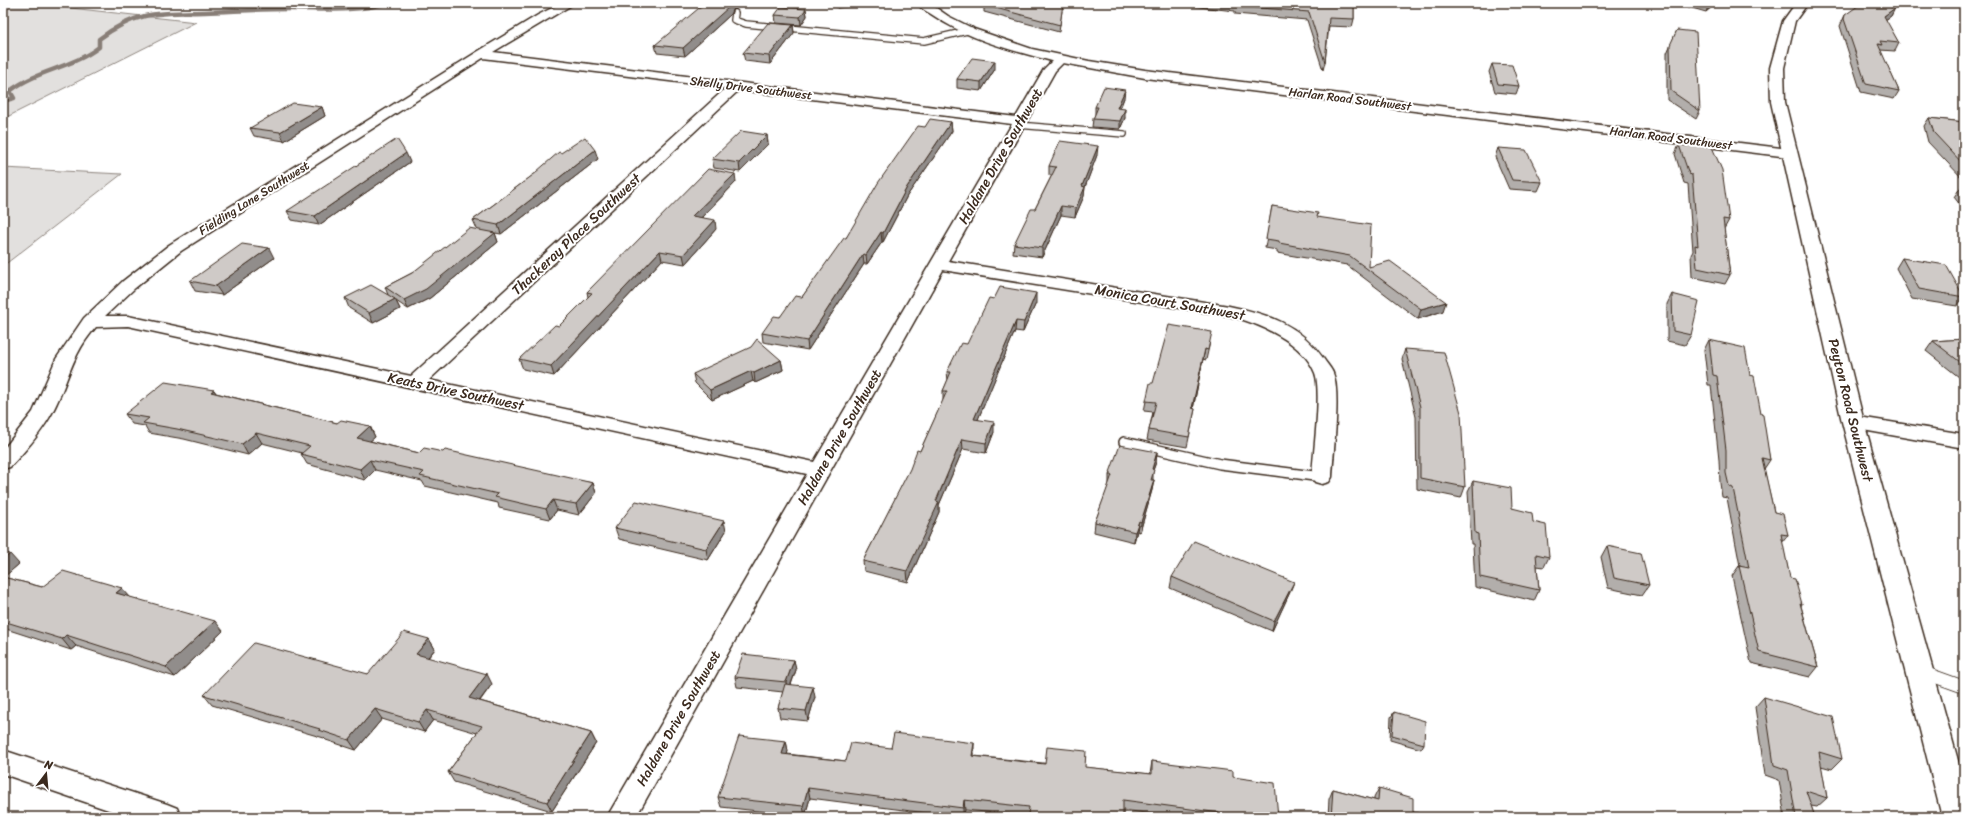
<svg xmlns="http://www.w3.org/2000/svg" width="1967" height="820" viewBox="0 0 1967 820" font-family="Sriracha,sans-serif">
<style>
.green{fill:#e2e0de;stroke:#8e857e}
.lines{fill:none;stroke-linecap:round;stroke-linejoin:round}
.stream{stroke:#887e77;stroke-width:4.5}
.lane-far2-casing{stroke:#3b2a1e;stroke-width:8}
.lane-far1-casing{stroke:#3b2a1e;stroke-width:12}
.lane-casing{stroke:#3b2a1e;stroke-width:14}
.street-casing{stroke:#3b2a1e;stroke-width:3}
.secondary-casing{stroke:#3b2a1e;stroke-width:3}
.lane-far2{stroke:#fff;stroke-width:5.5}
.lane-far1{stroke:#fff;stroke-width:9}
.lane{stroke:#fff;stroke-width:12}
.street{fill:#fff;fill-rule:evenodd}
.secondary{fill:#fff;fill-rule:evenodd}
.wall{fill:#b2aeab;stroke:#3b2a1e}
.shaded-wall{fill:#918d8b;stroke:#3b2a1e}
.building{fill:#cfcac7;stroke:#3b2a1e}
.labels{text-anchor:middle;stroke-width:4;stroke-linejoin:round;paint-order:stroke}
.far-street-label{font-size:12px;fill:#3b2a1e;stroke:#fff}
.street-label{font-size:14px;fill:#3b2a1e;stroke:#fff}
</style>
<rect width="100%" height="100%" fill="#fff"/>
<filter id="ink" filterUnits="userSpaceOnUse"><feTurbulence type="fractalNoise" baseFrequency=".025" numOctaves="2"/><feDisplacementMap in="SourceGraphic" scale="8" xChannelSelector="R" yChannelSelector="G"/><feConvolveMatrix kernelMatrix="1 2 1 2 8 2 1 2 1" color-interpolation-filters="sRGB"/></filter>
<g filter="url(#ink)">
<!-- green -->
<g class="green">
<path d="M3,3H26L196,22L3,119Z"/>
<path d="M3,168L122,174L3,266Z"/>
</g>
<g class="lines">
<!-- stream -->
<path class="stream" d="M3,101L14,98L10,91C37,70 72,68 99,47V39C138,10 160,13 205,12C234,11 262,9 290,9C323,9 355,12 387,3"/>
<defs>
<g id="lane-far2">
<path d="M735,13L734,20L746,24L924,41L971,30"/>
<path d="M1018,125L1124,134"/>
</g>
<path id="lane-far1" d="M1124,442L1220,464L1322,477"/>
<path id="lane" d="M1925,673L1964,687"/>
<g id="street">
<path d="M562,3H575L493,52L1016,117L1044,69L1052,61C1010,50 967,39 931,14C926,11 920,8 917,3H929L948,16L974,29L1032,49L1089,61L1145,70L1789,149L1794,150L1796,153L1794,156L1789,157L1145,78L1063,63L1055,71L948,261L1229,306C1268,314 1299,324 1323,358C1326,363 1331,368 1333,373C1341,392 1333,454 1332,477L1329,482L1322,484L1315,482L1312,477C1313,455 1322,392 1315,373C1303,342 1259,323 1229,316L943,270L636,817H607L807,474L128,326L96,327C71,355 69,380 53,411C42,432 26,450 10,467L3,469V450L33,412L56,359L84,318L123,281L169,245L477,52L538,15ZM483,58L726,88L411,376L128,316H105L135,288L181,251ZM739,90L1012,124L814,462L429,380Z"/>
<path d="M1853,416L1964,434V448L1846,427L1843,422L1846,417Z"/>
<path d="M3,750L167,804L177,808L181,817H129L3,774Z"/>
</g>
<path id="secondary" d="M1796,3H1808L1795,21L1784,68L1785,102L1864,422L1964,782V817H1942L1842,422L1771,102L1770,68L1783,21Z"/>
</defs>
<!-- lane-far2 casing -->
<use href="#lane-far2" class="lane-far2-casing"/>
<!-- lane-far1 casing -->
<use href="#lane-far1" class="lane-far1-casing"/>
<!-- lane casing -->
<use href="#lane" class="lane-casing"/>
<!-- street casing -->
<use href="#street" class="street-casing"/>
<!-- secondary casing -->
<use href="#secondary" class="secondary-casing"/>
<!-- lane-far2 -->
<use href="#lane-far2" class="lane-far2"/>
<!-- lane-far1 -->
<use href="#lane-far1" class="lane-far1"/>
<!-- lane -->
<use href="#lane" class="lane"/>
<!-- street -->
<use href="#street" class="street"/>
<!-- secondary -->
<use href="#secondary" class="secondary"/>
</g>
<!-- wall -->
<g class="wall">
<path d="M1191,3H1354V19L1352,27L1329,26L1325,62L1323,70L1307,20L1235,14V11L1190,6Z"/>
<path d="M1687,3H1716L1706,12L1685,6Z"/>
<path d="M984,5L1062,11L1059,32L984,12Z"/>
<path d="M739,7L732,10L730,15L685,56L657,53L655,45Z"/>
<path d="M1894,8H1895L1891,16L1885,20L1899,43L1895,51L1880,50L1899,91L1894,99L1861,92L1840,26L1845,15Z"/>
<path d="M806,9L807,16L801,25L776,23L775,15Z"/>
<path d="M793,25L794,33L770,64L745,61L743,53Z"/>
<path d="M1677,30L1700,111L1696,119L1667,100V53Z"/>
<path d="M1492,64L1519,86L1516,94L1495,92L1489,72Z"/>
<path d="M995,69L981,91L957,88V79Z"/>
<path d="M1124,98L1120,109L1125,118L1120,129L1092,127L1093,119L1095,115V107Z"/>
<path d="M322,107L325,116L284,141L254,136L250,128Z"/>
<path d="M1929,118L1964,122V180L1928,142L1924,126Z"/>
<path d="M951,122L952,131L907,196L883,242H882L867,264H864L808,350L763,342L762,333L802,297L846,238L925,127Z"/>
<path d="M767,135L768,144L740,172L714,168L712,159Z"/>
<path d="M1686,143L1729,220L1724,229L1730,275L1725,284L1692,277L1691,255L1693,251L1688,184L1684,183L1675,154L1679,145L1685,146Z"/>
<path d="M1498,148L1542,182L1538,191L1509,189L1495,157Z"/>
<path d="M1097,155L1085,187L1084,196L1075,217L1061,215L1042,257L1013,253L1014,244L1035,209L1052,175H1049V166Z"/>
<path d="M598,159L501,234L495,233L498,242L430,298L408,309L396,301L400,309L373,323L349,308L345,298L388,295L385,287L412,273L477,229L473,220L536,173V172Z"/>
<path d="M410,162L319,225L292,220L287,211Z"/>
<path d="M736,182L702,217L716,229L685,264L662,260L554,376L523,369L519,359L559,326L588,297L587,292Z"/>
<path d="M1960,188H1964V210L1954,197Z"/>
<path d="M1272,206L1317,217L1369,267L1443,311L1418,319L1347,265L1277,253V250L1265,248Z"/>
<path d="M274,258L222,295L195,291L190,281Z"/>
<path d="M1902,258L1964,297L1957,306L1912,299L1896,268Z"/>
<path d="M1672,294L1691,335L1685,345L1667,341V304Z"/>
<path d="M1036,303L1023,332L1015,331L978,419L994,432L986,453L963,449L939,505V512L908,582L864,571L863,561L920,451L943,401V391L948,380L947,372L967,344Z"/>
<path d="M1964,339V381L1926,351L1933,341Z"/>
<path d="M1709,340L1750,375L1761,414L1770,460L1764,469L1774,512L1788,535L1782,543L1790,578L1802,604L1801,606L1818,667L1810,677L1751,663L1732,576L1739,566H1740L1727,498L1722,497L1720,483L1719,460L1711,385H1708L1704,350Z"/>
<path d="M1210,342L1206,360L1203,359L1193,409H1195L1187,447L1147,440L1149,430L1153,412L1144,411L1146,401Z"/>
<path d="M1405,349L1465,487L1461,498L1417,489L1416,417L1402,359Z"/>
<path d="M781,360L783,370L755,383L753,381L712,400L695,383L693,374Z"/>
<path d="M214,390L216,393L337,423L370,426L375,437L370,441L419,453L593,483L596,493L579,515L557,510L550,519L499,508L498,503L425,486L422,481L375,470L365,480L307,464L301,454L302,453L262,443L248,455L184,439L149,433L145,426L132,424L125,414Z"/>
<path d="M1157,452L1156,462L1153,470V480H1154L1152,490L1140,532L1137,531L1134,542L1094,532L1095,522L1109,485V475Z"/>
<path d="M1473,481L1512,508L1533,522L1549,557L1544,567L1537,566L1539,590L1534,601L1475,587L1473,544H1471L1468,491Z"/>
<path d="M615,528L726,531L708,560L619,539Z"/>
<path d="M1607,546L1649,585L1642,595L1608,588L1601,557Z"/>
<path d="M3,552L19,564L3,577L42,587L122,588L129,597L223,631L175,677L76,646L71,650L3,628Z"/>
<path d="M1172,577L1290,592L1272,631L1170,588Z"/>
<path d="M429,639L435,649L428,658L492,684L480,701L591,733L596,743L552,811L454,782L448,772L477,733L433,720L424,732L382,719L356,750L326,740L324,738L212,705L204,695L368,674Z"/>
<path d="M794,660L796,670L791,685L815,697L808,721L780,718L778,708L783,692L737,687L735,677Z"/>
<path d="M1764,697L1842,759L1832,769L1821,766L1827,798L1817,807L1811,806L1815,817H1785L1779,780L1765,775L1755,707Z"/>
<path d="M1394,712L1424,744L1421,749L1390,740L1391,717Z"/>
<path d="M786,741L788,751L787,754L846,761L891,748L974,753V756L1150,774L1152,761L1233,777L1278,817H1176L1123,810V817H1028V816L965,810L963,817H958L810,798L805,816L721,807L718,797Z"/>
<path d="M1379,788L1413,812L1432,817H1328L1329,799L1333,789L1374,800V798Z"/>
</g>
<!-- shaded-wall -->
<g class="shaded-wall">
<path d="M731,3H739V7L732,10L730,15L685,56L683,48Z"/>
<path d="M836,3H857L858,6L837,8Z"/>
<path d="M1713,3H1716L1706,12L1708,7Z"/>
<path d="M1895,3H1900L1886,14L1890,7Z"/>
<path d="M1895,8L1891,16L1879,24L1884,16Z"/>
<path d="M806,9L807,16L801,25L800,17Z"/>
<path d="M793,25L794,33L770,64L769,56Z"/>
<path d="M995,61V69L981,91V82Z"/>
<path d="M1125,90L1124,98L1116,117L1117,108Z"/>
<path d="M322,107L325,116L284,141L280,132Z"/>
<path d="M1125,109V118L1120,129V121Z"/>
<path d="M951,122L952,131L907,196L883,242V233L907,187Z"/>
<path d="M767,135L768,144L740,172L739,163Z"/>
<path d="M1098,146L1097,155L1085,187L1084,196L1075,217L1076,208L1082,186Z"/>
<path d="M595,150L598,159L501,234L498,225Z"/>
<path d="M406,153L410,162L319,225L315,216Z"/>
<path d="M735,174L736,182L694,225L692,216Z"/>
<path d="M1061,206V215L1042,257V248Z"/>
<path d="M715,220L716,229L685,264L683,255Z"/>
<path d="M881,232L882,242L867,264L866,255Z"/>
<path d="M495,233L498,242L430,298L408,309L404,300Z"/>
<path d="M269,248L274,258L222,295L216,286Z"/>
<path d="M660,251L662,260L554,376L551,366Z"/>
<path d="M863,254L864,264L808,350L807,341Z"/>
<path d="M1036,293V303L1023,332L1024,322Z"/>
<path d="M395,299L400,309L373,323L369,313Z"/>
<path d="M1446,302L1443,311L1418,319L1421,309Z"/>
<path d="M1016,321L1015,331L974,429V419Z"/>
<path d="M1205,349L1191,419L1192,408Z"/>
<path d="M781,360L783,370L755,383L754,373Z"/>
<path d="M751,371L753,381L712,400L710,390Z"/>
<path d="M214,390L220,400L211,392Z"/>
<path d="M994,422V432L986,453V443Z"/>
<path d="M370,426L375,437L362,448L357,438Z"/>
<path d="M256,433L262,443L248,455L242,444Z"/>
<path d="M962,439L963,449L939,505V512L908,582L907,571Z"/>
<path d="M1157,452L1156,462L1150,479L1152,469Z"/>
<path d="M370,460L375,470L365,480L360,469Z"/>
<path d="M1154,480L1152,490L1140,532L1141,522Z"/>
<path d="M593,483L596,493L579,515L576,504Z"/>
<path d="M553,500L557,510L550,519L546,509Z"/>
<path d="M724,521L726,531L708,560L706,549Z"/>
<path d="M1139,521L1137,531L1134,542L1135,532Z"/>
<path d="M10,554L19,564L3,578V560Z"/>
<path d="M1294,582L1290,592L1272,631L1274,621Z"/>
<path d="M122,588L131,598L116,593Z"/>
<path d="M215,621L223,631L175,677L166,667Z"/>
<path d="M66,635L76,646L71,650L62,639Z"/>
<path d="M429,639L435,649L422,664L416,654Z"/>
<path d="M794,660L796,670L788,692L786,682Z"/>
<path d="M487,674L492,684L474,708L469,698Z"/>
<path d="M813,687L815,697L808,721L806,711Z"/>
<path d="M375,709L382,719L356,750L349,740Z"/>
<path d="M427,710L433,720L424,732L418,722Z"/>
<path d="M591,733L596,743L552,811L547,802Z"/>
<path d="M786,741L788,751L785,764L782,754Z"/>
<path d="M974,743V753L972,766V756Z"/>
<path d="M808,788L810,798L805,816L803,806Z"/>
<path d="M964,800L965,810L963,817V808Z"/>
</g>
<!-- building -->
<g class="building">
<path d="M705,3H731L729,7L683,48L655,45Z"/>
<path d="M989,3H1061L1063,4L1060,25L984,5Z"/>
<path d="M1237,3H1354V19L1329,18L1325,62L1309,12L1236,6Z"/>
<path d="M1693,3H1713L1708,7Z"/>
<path d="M1862,3H1895L1890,7L1895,8L1884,16L1899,43L1880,41L1882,45L1878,44L1899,91L1866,84L1844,19L1845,15Z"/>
<path d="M781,7L806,9L800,17L775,15Z"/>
<path d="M768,23L793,25L769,56L743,53Z"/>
<path d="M1677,30L1696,32L1700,111L1671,91L1670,45Z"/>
<path d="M972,58L995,61L981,82L957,79Z"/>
<path d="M1492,64L1512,65L1519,86L1498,84Z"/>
<path d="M1104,87L1125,90L1117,108L1125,109L1120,121L1093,119L1098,107H1095Z"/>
<path d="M293,103L322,107L280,132L250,128Z"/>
<path d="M1929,118L1964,122V165L1934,133Z"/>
<path d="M930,119L951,122L907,187L883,233L881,232L866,255L863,254L807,341L762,333L774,316L780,317L795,296L802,297L844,238H846L878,183L918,126L925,127Z"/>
<path d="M741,131L767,135L739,163L712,159Z"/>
<path d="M585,137L595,150L498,225L473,220L537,172H536L559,152L561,153Z"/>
<path d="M397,139L406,153L315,216L287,211Z"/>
<path d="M1060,141L1098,146L1082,186L1085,187L1076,208L1061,206L1042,248L1014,244L1031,209H1035L1056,167L1049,166Z"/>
<path d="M1686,143L1712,147L1722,170L1729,220L1723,219L1730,275L1697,268L1695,245L1698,246L1692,175L1689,174L1679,145L1687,146Z"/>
<path d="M1498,148L1526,150L1542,182L1512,180Z"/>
<path d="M708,169L735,174L692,216L715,220L683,255L660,251L551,366L519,359L555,325L559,326L592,293L587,292Z"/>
<path d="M1960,188H1964V193Z"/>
<path d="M1272,206L1318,213L1317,217L1371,225L1369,267L1390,261L1446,302L1421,309L1350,256L1279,243V241L1266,239Z"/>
<path d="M469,228L495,233L426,289L404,300L385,287L412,273Z"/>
<path d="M242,244L269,248L216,286L190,281Z"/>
<path d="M1902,258L1946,265L1964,297L1919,289Z"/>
<path d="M371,285L395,299L369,313L345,298Z"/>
<path d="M1000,287L1036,293L1024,322L1016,321L974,419L994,422L986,443L962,439L936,501L939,502L907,571L863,561L910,469L917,450L920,451L947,391H943L951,372H947L961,343L967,344L989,298L994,299Z"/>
<path d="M1672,294L1699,301L1691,335L1673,331Z"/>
<path d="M1169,325L1212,332L1208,350L1205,349L1192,408L1195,409L1189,437L1149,430L1156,402L1146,401L1150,383H1153Z"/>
<path d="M757,339L781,360L754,373L751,371L710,390L693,374L751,347Z"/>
<path d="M1964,339V365L1933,341Z"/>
<path d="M1709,340L1745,348L1750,375L1754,376L1761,414L1763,415L1770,460L1762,458L1774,512L1783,514L1788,535L1781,534L1790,578L1795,579L1802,604L1800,603L1818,667L1759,652L1739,566L1749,568L1733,488L1729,486L1726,473V450L1717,376L1713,375Z"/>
<path d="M1405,349L1444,352L1461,413L1465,487L1420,478V407Z"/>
<path d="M165,382L214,390L211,392L337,423L341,420L370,426L357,438L419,453L424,448L443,452L445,450L593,483L576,504L553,500L546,509L495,497L498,494L420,476L424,472L370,460L360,469L301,454L310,446L256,433L242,444L177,429L143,423L149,418L125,414Z"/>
<path d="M1120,445L1157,452L1152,469L1154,470L1151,480H1154L1141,522L1139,521L1135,532L1095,522L1112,475H1109Z"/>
<path d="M1473,481L1511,488L1512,508L1532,513L1533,522L1546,525L1549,557L1536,554L1539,590L1480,577L1478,534L1475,533Z"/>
<path d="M636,501L724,521L706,549L615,528Z"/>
<path d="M1194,541L1294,582L1274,621L1172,577Z"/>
<path d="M1607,546L1641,553L1649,585L1614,578Z"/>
<path d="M3,552L10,554L3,560Z"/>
<path d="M63,571L122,588L116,593L215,621L166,667L66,635L62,639L3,621V577L42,587Z"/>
<path d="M404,632L429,639L416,654L487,674L469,698L591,733L547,802L448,772L482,726L427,710L418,722L375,709L349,740L319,730L320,729L204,695L254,643L368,674Z"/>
<path d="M743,654L794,660L786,682L735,677Z"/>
<path d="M785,684L813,687L806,711L778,708Z"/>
<path d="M1764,697L1833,717L1842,759L1819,752L1827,798L1806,791L1815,817H1796L1788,770L1774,765Z"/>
<path d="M1394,712L1425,721L1424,744L1392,735Z"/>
<path d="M894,733L974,743L972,756L1045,764L1047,747L1086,751L1085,767L1152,774V761L1233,771V777L1275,783L1278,817H1228V814L1123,800V817H1109L1081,814V817H1044L1028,815L1029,807L964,800L963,808L808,788L803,806L718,797L739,736L786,741L782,754L846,761L851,743L891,748Z"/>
<path d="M1379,788L1413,798V812L1432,817H1331L1333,789L1378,801Z"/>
</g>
</g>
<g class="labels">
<!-- far-street labels -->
<g class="far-street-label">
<text transform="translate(751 88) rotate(7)" y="4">Shelly Drive Southwest</text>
<text transform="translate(1350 99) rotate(7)" y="4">Harlan Road Southwest</text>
<text transform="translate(1671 138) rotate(7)" y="4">Harlan Road Southwest</text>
<text transform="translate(254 198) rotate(-32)" y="4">Fielding Lane Southwest</text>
</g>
<!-- street labels -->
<g class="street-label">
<text transform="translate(1000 156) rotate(-60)" y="5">Haldane Drive Southwest</text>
<text transform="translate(576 234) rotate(-43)" y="5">Thackeray Place Southwest</text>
<text transform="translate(1170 302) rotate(10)" y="5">Monica Court Southwest</text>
<text transform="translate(456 391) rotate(12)" y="5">Keats Drive Southwest</text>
<text transform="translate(1851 410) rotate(76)" y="5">Peyton Road Southwest</text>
<text transform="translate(839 437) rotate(-60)" y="5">Haldane Drive Southwest</text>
<text transform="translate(678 718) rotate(-60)" y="5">Haldane Drive Southwest</text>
</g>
</g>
<!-- margin -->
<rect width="1967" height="820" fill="none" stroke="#fff" stroke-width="16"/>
<rect x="8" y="8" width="1951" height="804" fill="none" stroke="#3b2a1e" stroke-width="1.5" filter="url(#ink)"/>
<!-- north arrow -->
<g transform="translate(46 774) rotate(16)" stroke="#ffffff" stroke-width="3" paint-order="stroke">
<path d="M0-3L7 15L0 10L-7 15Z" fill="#3b2a1e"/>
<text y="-6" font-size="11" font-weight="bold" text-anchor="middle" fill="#3b2a1e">N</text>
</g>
</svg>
